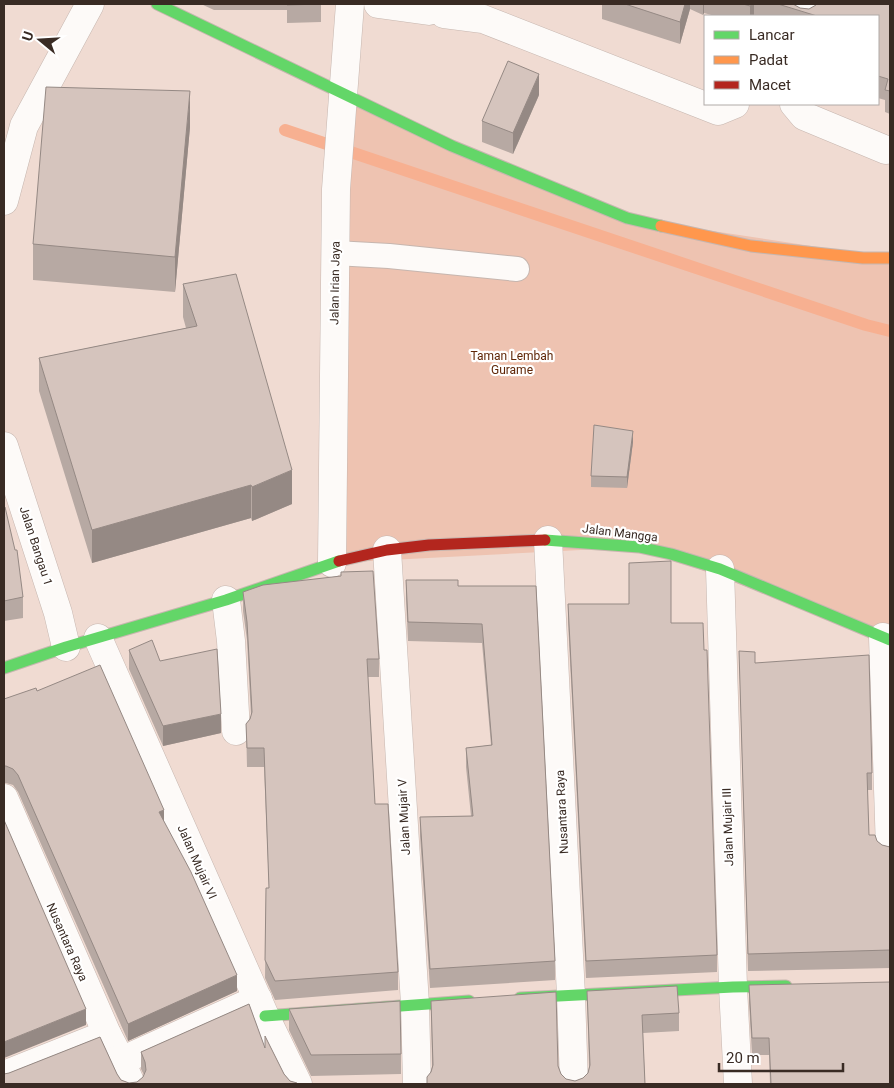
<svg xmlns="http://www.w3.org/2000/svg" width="894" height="1088" viewBox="0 0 894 1088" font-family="Roboto,sans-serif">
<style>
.green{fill:#eec3b1}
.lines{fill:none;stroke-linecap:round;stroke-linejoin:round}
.stream{stroke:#f7b091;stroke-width:12}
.lane-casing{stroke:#c6b6af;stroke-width:26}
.street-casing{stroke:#c6b6af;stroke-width:29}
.fast-casing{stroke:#c6b6af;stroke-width:13}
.slow-casing{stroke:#c6b6af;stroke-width:13}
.jam-casing{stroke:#c6b6af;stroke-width:13}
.lane{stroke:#fdfaf8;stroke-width:24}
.street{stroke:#fdfaf8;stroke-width:28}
.fast{stroke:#63d668;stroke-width:11}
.slow{stroke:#ff974d;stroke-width:11}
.jam{stroke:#b3261e;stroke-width:11}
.wall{fill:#b7a9a3}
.shaded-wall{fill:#958984}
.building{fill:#d5c4bd;stroke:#958984}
.labels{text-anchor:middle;stroke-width:4.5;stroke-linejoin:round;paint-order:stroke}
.street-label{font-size:12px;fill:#392b24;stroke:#fff}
.park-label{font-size:12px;fill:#5f2607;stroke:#fff}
</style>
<rect width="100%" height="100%" fill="#f0dbd2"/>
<!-- green -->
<path class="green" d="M344,95L627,218L890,258V640L639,547L332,563Z"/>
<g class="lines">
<!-- stream -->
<path class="stream" d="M285,130L866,325L890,331"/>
<defs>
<path id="lane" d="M335,253L389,256L517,269"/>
<g id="street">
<path d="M378,4L429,11"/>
<path d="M444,14L483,19L718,111L735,104"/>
<path d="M805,16L809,4"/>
<path d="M794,104L804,116L886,150"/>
<path d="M4,201L24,126L90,4"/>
<path d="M4,446L58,613L66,647"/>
<path d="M548,540L571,995L574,1084"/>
<path d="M387,550L415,1004L417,1084"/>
<path d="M332,563L336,189L350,4"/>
<path d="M720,569L733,987L738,1084"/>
<path d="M226,600L231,641L236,731"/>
<path d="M883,637L890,849"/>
<path d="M98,638L265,1016L298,1084"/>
<path d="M4,798L107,1034L121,1061L131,1084"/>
<path d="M121,1061L258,999"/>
<path d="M4,1075L107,1034"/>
</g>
<g id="fast">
<path d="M157,4L452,146L627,218L661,226"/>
<path d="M545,540L639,547L671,554L720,569L890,640"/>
<path d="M4,668L66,647L226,600L339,561"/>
<path d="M520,998L733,987L786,986"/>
<path d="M265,1016L469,1001"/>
</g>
<path id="slow" d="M661,226L751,246L863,258H890"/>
<path id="jam" d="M339,561L387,550L429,545L545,540"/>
</defs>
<!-- lane casing -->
<use href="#lane" class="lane-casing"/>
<!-- street casing -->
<use href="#street" class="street-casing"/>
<!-- fast casing -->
<use href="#fast" class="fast-casing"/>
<!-- slow casing -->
<use href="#slow" class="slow-casing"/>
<!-- jam casing -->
<use href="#jam" class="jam-casing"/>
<!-- lane -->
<use href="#lane" class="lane"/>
<!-- street -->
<use href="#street" class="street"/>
<!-- fast -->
<use href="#fast" class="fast"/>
<!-- slow -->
<use href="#slow" class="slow"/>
<!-- jam -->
<use href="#jam" class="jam"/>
</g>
<!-- wall -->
<g class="wall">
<path d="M201,4H321V22L287,23V10H214Z"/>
<path d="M602,4H793L800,8L809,9L890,4V114L885,112V100L878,98V16H715L704,13L703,15L690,9L680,44L602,19Z"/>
<path d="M539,95L513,154L482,142V121Z"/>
<path d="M190,127L175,292L33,280V244Z"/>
<path d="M183,284L292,504L252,521L251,518L92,563L39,391V358L186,328L183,317Z"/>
<path d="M633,442L627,488L591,487V476Z"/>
<path d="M4,507L23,597V618L4,621Z"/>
<path d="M406,580L458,586H536L555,961V980L430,988L420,836V817L471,816L466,767V748L491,745L482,643L408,641L406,598Z"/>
<path d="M243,592L379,659V677H368L375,804L398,972V990L275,1000L265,978L266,888H269L264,767H247L246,724L250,719L251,716L247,640L243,611Z"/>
<path d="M568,604L671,623L717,955V972L586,978L568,621Z"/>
<path d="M129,650L160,661L221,733L163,746L129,669Z"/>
<path d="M739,651L755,663L872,773V790H867L869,835L877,841L882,845L890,847V968L748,971Z"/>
<path d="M37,691L164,823L237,991L128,1041L18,792L13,785L6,783H4V699Z"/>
<path d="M749,985L890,1084H770L769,1055H752L749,1002Z"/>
<path d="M587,991L679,1013V1031L643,1033L645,1084H427L432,1067L431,1001L558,1066L561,1074L566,1079L575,1081L583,1078L588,1073L589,1067Z"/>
<path d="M249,1004L265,1048V1036L284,1074L290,1081L297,1083V1084H4V1074L9,1073L100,1037L117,1074L121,1080L129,1083L137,1082L143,1077L144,1075L141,1069V1052Z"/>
<path d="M289,1009L401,1054V1074L311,1076L289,1030Z"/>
</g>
<!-- shaded-wall -->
<g class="shaded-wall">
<path d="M685,4H690V9L680,44V22Z"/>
<path d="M703,4H704V13L703,15Z"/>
<path d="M751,4H754V16H750V6Z"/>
<path d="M539,74V95L513,154V133Z"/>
<path d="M190,91V127L175,292V257Z"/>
<path d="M633,431V442L627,488V477Z"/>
<path d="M292,470V504L252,521V487Z"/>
<path d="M251,485V518L92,563V530Z"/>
<path d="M221,714V733L163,746V726Z"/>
<path d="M164,810V827L159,812Z"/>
<path d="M237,975V991L128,1041V1024Z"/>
<path d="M86,1009V1025L4,1058V1042Z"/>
</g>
<!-- building -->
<g class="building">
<path d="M287,4H321L287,5Z"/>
<path d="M625,4H685L680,22Z"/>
<path d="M743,4H751L750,6Z"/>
<path d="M778,4H793L800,8L809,9L816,5V4H890V91L885,90L888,79L878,76V16H817Z"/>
<path d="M508,61L539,74L513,133L482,121Z"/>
<path d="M46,87L190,91L175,257L33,244Z"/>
<path d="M236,274L292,470L252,487L251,485L92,530L39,358L197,326L183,284Z"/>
<path d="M594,425L633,431L627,477L591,476Z"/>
<path d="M4,507H5L15,550H17L23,597L4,601Z"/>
<path d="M671,561V623H703L704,650H707L717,955L586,961L568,604H629V563Z"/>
<path d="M373,571L379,659H367L375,804H388L398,972L275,981L265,960L266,888H269L264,748H247L246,724L250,719L252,712L247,622L243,592L263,585L341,576V572Z"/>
<path d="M406,580H458V586H536L555,961L430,969L420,817L473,816L466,748L492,745L482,624L408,622Z"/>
<path d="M152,640L160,661L217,649L221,714L163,726L129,650Z"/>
<path d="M739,651L755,652V663L869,655L872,773H867L869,835H875L877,841L882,845L890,847V950L748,954Z"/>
<path d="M100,665L164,810L159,812L191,872L237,975L128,1024L18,775L13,769L6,766H4V699L36,688L37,691Z"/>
<path d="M4,820L86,1009L4,1042Z"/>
<path d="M890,982V1084H771L769,1038H752L749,985Z"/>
<path d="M677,986L679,1013L642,1015L645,1084H427V1077L431,1072L433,1065L431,1001L556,992L558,1066L561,1074L566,1079L575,1081L583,1078L588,1073L590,1065L587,991Z"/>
<path d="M400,1001L401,1054L311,1055L289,1009Z"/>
<path d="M249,1004L265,1048V1036L284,1074L290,1081L297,1083V1084H4V1074L9,1073L100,1037L117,1074L121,1080L129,1083L137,1082L143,1077L146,1070L145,1062L141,1052Z"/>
</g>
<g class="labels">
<!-- street labels -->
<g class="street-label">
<text transform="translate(335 283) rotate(-89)" y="4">Jalan Irian Jaya</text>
<text transform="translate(620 533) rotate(7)" y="4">Jalan Mangga</text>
<text transform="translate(36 546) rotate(72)" y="4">Jalan Bangau 1</text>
<text transform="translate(562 812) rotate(-93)" y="4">Nusantara Raya</text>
<text transform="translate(404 817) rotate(-93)" y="4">Jalan Mujair V</text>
<text transform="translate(728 827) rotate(-92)" y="4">Jalan Mujair III</text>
<text transform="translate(197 862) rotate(66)" y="4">Jalan Mujair VI</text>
<text transform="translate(67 942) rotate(66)" y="4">Nusantara Raya</text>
</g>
<!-- park labels -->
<g class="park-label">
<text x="512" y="360">Taman Lembah<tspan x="512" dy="14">Gurame</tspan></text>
</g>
</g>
<!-- border -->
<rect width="894" height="1088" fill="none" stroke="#392b24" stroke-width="10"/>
<!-- legend -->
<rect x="704" y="15" width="175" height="90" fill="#ffffff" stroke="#b0aaa7"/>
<rect x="714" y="31" width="25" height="8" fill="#63d668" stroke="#b0aaa7"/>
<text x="749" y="40" font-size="15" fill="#392b24">Lancar</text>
<rect x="714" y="56" width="25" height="8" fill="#ff974d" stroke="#b0aaa7"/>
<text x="749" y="65" font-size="15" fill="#392b24">Padat</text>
<rect x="714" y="81" width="25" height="8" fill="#b3261e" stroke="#b0aaa7"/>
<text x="749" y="90" font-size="15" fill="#392b24">Macet</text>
<!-- north arrow -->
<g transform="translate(40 40) rotate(288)" stroke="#ffffff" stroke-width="4" paint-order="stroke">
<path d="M0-4L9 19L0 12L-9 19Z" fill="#392b24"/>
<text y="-8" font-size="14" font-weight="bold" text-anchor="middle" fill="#392b24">U</text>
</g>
<!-- scale -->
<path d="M719 1063v8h124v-8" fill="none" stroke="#392b24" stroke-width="2.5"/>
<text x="726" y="1063" font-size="15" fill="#392b24" stroke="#ffffff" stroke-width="4" paint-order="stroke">20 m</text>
</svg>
